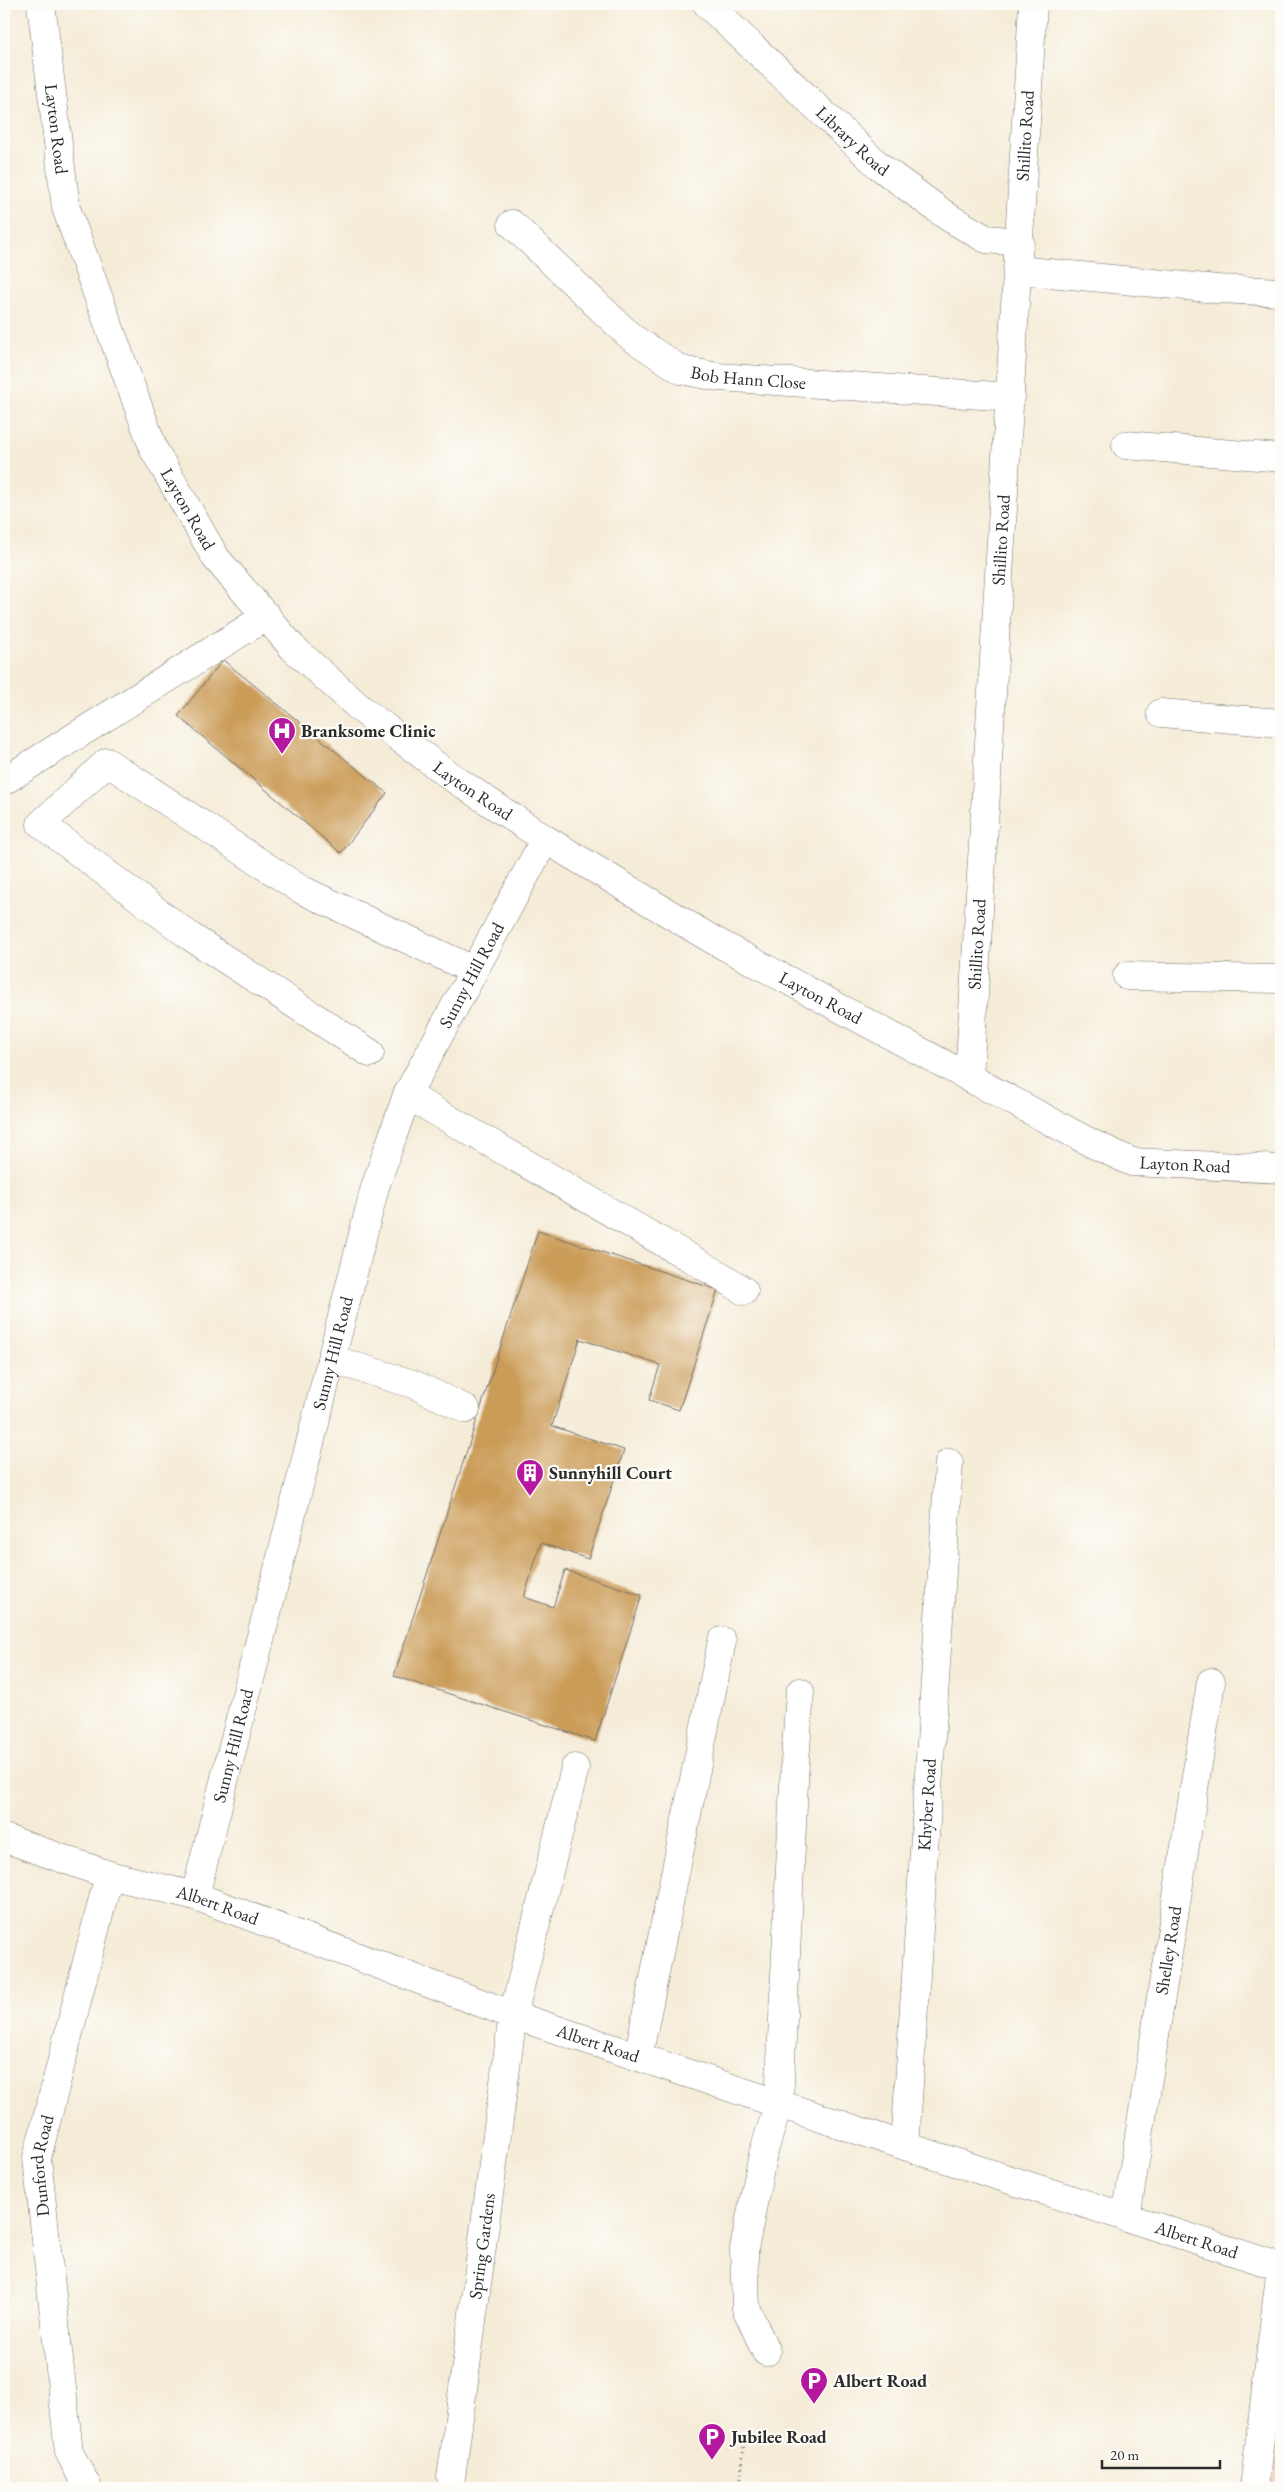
<svg xmlns="http://www.w3.org/2000/svg" width="1285" height="2492" viewBox="0 0 1285 2492" font-family="'EB Garamond',serif">
<style>
.built{fill:#f5d2c2}
.building{fill:#cb9c59}
.lines{fill:none;stroke-linecap:round;stroke-linejoin:round}
.minor-casing{stroke:#726f68;stroke-width:29}
.path{stroke:#726f68;stroke-width:3;stroke-dasharray:1 4;stroke-linecap:butt}
.minor{stroke:#fff;stroke-width:28}
.labels{text-anchor:middle;stroke-width:4.5;stroke-linejoin:round;paint-order:stroke}
.street-label{font-size:18px;fill:#2b2b2b;stroke:#fdfcf7}
.poi-label{font-size:18px;font-weight:bold;fill:#2b2b2b;stroke:#fdfcf7;text-anchor:start}
</style>
<rect width="100%" height="100%" fill="#fdfcf7"/>
<filter id="ink" filterUnits="userSpaceOnUse"><feTurbulence type="fractalNoise" baseFrequency=".02" numOctaves="2"/><feDisplacementMap in="SourceGraphic" scale="10" xChannelSelector="R" yChannelSelector="G"/><feConvolveMatrix kernelMatrix="1 2 1 2 8 2 1 2 1" color-interpolation-filters="sRGB"/></filter>
<filter id="wash" filterUnits="userSpaceOnUse"><feTurbulence type="fractalNoise" baseFrequency=".0096" numOctaves="4" result="noise"/><feDisplacementMap in="SourceGraphic" scale="20" xChannelSelector="R" yChannelSelector="G"/><feGaussianBlur stdDeviation="1.12" result="paint"/><feColorMatrix in="noise" values="0 0 0 0 0 0 0 0 0 0 0 0 0 0 0 0 0 1.4 0 .05"/><feComposite in="paint" operator="in"/></filter>
<g filter="url(#wash)">
<rect width="100%" height="100%" fill="#f5ecd8"/>
<!-- built -->
<path class="built" d="M1281,2265V2488H1254Z"/>
<g id="blocks">
<!-- building -->
<g class="building">
<path d="M223,660L387,793L341,853L178,716Z"/>
<path d="M538,1231L718,1290L679,1410L649,1400L660,1365L580,1339L552,1426L624,1450L588,1559L541,1543L524,1597L553,1607L565,1570L642,1595L595,1741L394,1676Z"/>
<path d="M1280,1314H1281V1349H1278Z"/>
</g>
</g>
</g>
<g filter="url(#ink)">
<use href="#blocks" fill-opacity="0" stroke="#726f68" stroke-width="1"/>
<g class="lines">
<defs>
<g id="minor">
<path id="s1" d="M41,4L66,208L154,450L216,558L293,648L361,709L450,776L545,839L713,940L1091,1143L1132,1162L1281,1169"/>
<path id="s2" d="M707,4L879,166L948,217L986,239L1020,242"/>
<path id="s3" d="M512,224L631,337L681,370L718,377L1011,397"/>
<path d="M1018,270L1217,289L1281,292"/>
<path d="M1126,445L1281,458"/>
<path d="M1161,713L1281,723"/>
<path d="M4,781L267,616"/>
<path d="M1127,976L1281,979"/>
<path d="M370,1053L191,937L41,824L107,762L300,889L473,970"/>
<path id="s4" d="M969,1078L1033,4"/>
<path d="M407,1095L723,1277L744,1291"/>
<path d="M331,1359L413,1384L466,1409"/>
<path id="s5" d="M4,1838L109,1875L195,1896L513,2015L905,2146L1281,2267"/>
<path id="s6" d="M195,1896L375,1187L407,1095L545,839"/>
<path d="M638,2057L722,1641"/>
<path id="s7" d="M905,2146L949,1463"/>
<path id="s8" d="M1126,2218L1211,1682"/>
<path d="M766,2352L746,2308L744,2249L763,2154L779,2103L795,1762L800,1692"/>
<path id="s9" d="M451,2478L513,2015L575,1768"/>
<path id="s10" d="M88,2488L69,2452L37,2158L109,1875"/>
<path d="M1254,2488L1281,2267"/>
</g>
</defs>
<!-- minor casing -->
<use href="#minor" class="minor-casing"/>
<!-- path -->
<path class="path" d="M740,2488L744,2444"/>
<!-- minor -->
<use href="#minor" class="minor"/>
</g>
</g>
<!-- icons -->
<defs>
<symbol id="hospital-pin" viewBox="-11 -11 22 30"><path d="M0 17L-7.5 6A9.5 9.5 0 1 1 7.5 6Z" fill="#b5179e" stroke="#fdfcf7"/><path d="M-5-5h3v3.5h4V-5h3V5h-3V1.5h-4V5h-3Z" fill="#fff"/></symbol>
<symbol id="building-pin" viewBox="-11 -11 22 30"><path d="M0 17L-7.5 6A9.5 9.5 0 1 1 7.5 6Z" fill="#b5179e" stroke="#fdfcf7"/><path d="M-4-6H4V6H1V3H-1V6H-4ZM-2.5-4.3h1.7v1.8h-1.7ZM.8-4.3h1.7v1.8H.8ZM-2.5-1h1.7V.8h-1.7ZM.8-1h1.7V.8H.8Z" fill="#fff"/></symbol>
<symbol id="parking-pin" viewBox="-11 -11 22 30"><path d="M0 17L-7.5 6A9.5 9.5 0 1 1 7.5 6Z" fill="#b5179e" stroke="#fdfcf7"/><path d="M-3.5-5.5H1a3.5 3.5 0 0 1 0 7H-1V5.5H-3.5ZM-1-3.4V-.6H.8a1.4 1.4 0 0 0 0-2.8Z" fill="#fff"/></symbol>
</defs>
<g fill-rule="evenodd">
<use href="#hospital-pin" x="266" y="715" width="32" height="43"/>
<use href="#building-pin" x="514" y="1457" width="32" height="43"/>
<use href="#parking-pin" x="798" y="2365" width="32" height="43"/>
<use href="#parking-pin" x="696" y="2421" width="32" height="43"/>
</g>
<g class="labels">
<!-- street labels -->
<g class="street-label">
<text dy="6" stroke="none"><textPath href="#s1" startOffset="126">Layton Road</textPath></text>
<text dy="6" stroke="none"><textPath href="#s4" startOffset="944">Shillito Road</textPath></text>
<text dy="6" stroke="none"><textPath href="#s2" startOffset="200">Library Road</textPath></text>
<text dy="6" stroke="none"><textPath href="#s3" startOffset="292">Bob Hann Close</textPath></text>
<text dy="6" stroke="none"><textPath href="#s1" startOffset="531">Layton Road</textPath></text>
<text dy="6" stroke="none"><textPath href="#s4" startOffset="539">Shillito Road</textPath></text>
<text dy="6" stroke="none"><textPath href="#s1" startOffset="936">Layton Road</textPath></text>
<text dy="6" stroke="none"><textPath href="#s4" startOffset="134">Shillito Road</textPath></text>
<text dy="6" stroke="none"><textPath href="#s6" startOffset="965">Sunny Hill Road</textPath></text>
<text dy="6" stroke="none"><textPath href="#s1" startOffset="1341">Layton Road</textPath></text>
<text dy="6" stroke="none"><textPath href="#s1" startOffset="1746">Layton Road</textPath></text>
<text dy="6" stroke="none"><textPath href="#s6" startOffset="560">Sunny Hill Road</textPath></text>
<text dy="6" stroke="none"><textPath href="#s6" startOffset="155">Sunny Hill Road</textPath></text>
<text dy="6" stroke="none"><textPath href="#s7" startOffset="342">Khyber Road</textPath></text>
<text dy="6" stroke="none"><textPath href="#s5" startOffset="224">Albert Road</textPath></text>
<text dy="6" stroke="none"><textPath href="#s8" startOffset="271">Shelley Road</textPath></text>
<text dy="6" stroke="none"><textPath href="#s5" startOffset="629">Albert Road</textPath></text>
<text dy="6" stroke="none"><textPath href="#s10" startOffset="329">Dunford Road</textPath></text>
<text dy="6" stroke="none"><textPath href="#s5" startOffset="1259">Albert Road</textPath></text>
<text dy="6" stroke="none"><textPath href="#s9" startOffset="234">Spring Gardens</textPath></text>
</g>
<!-- poi labels -->
<g class="poi-label">
<text x="301" y="737">Branksome Clinic</text>
<text x="549" y="1479">Sunnyhill Court</text>
<text x="833" y="2387">Albert Road</text>
<text x="731" y="2443">Jubilee Road</text>
</g>
</g>
<!-- margin -->
<rect width="1285" height="2492" fill="none" stroke="#fdfcf7" stroke-width="20"/>
<!-- scale -->
<path d="M1102 2460v8h118v-8" fill="none" stroke="#2b2b2b" stroke-width="2.5"/>
<text x="1110" y="2460" font-size="15" fill="#2b2b2b" stroke="#fdfcf7" stroke-width="4" paint-order="stroke">20 m</text>
</svg>
